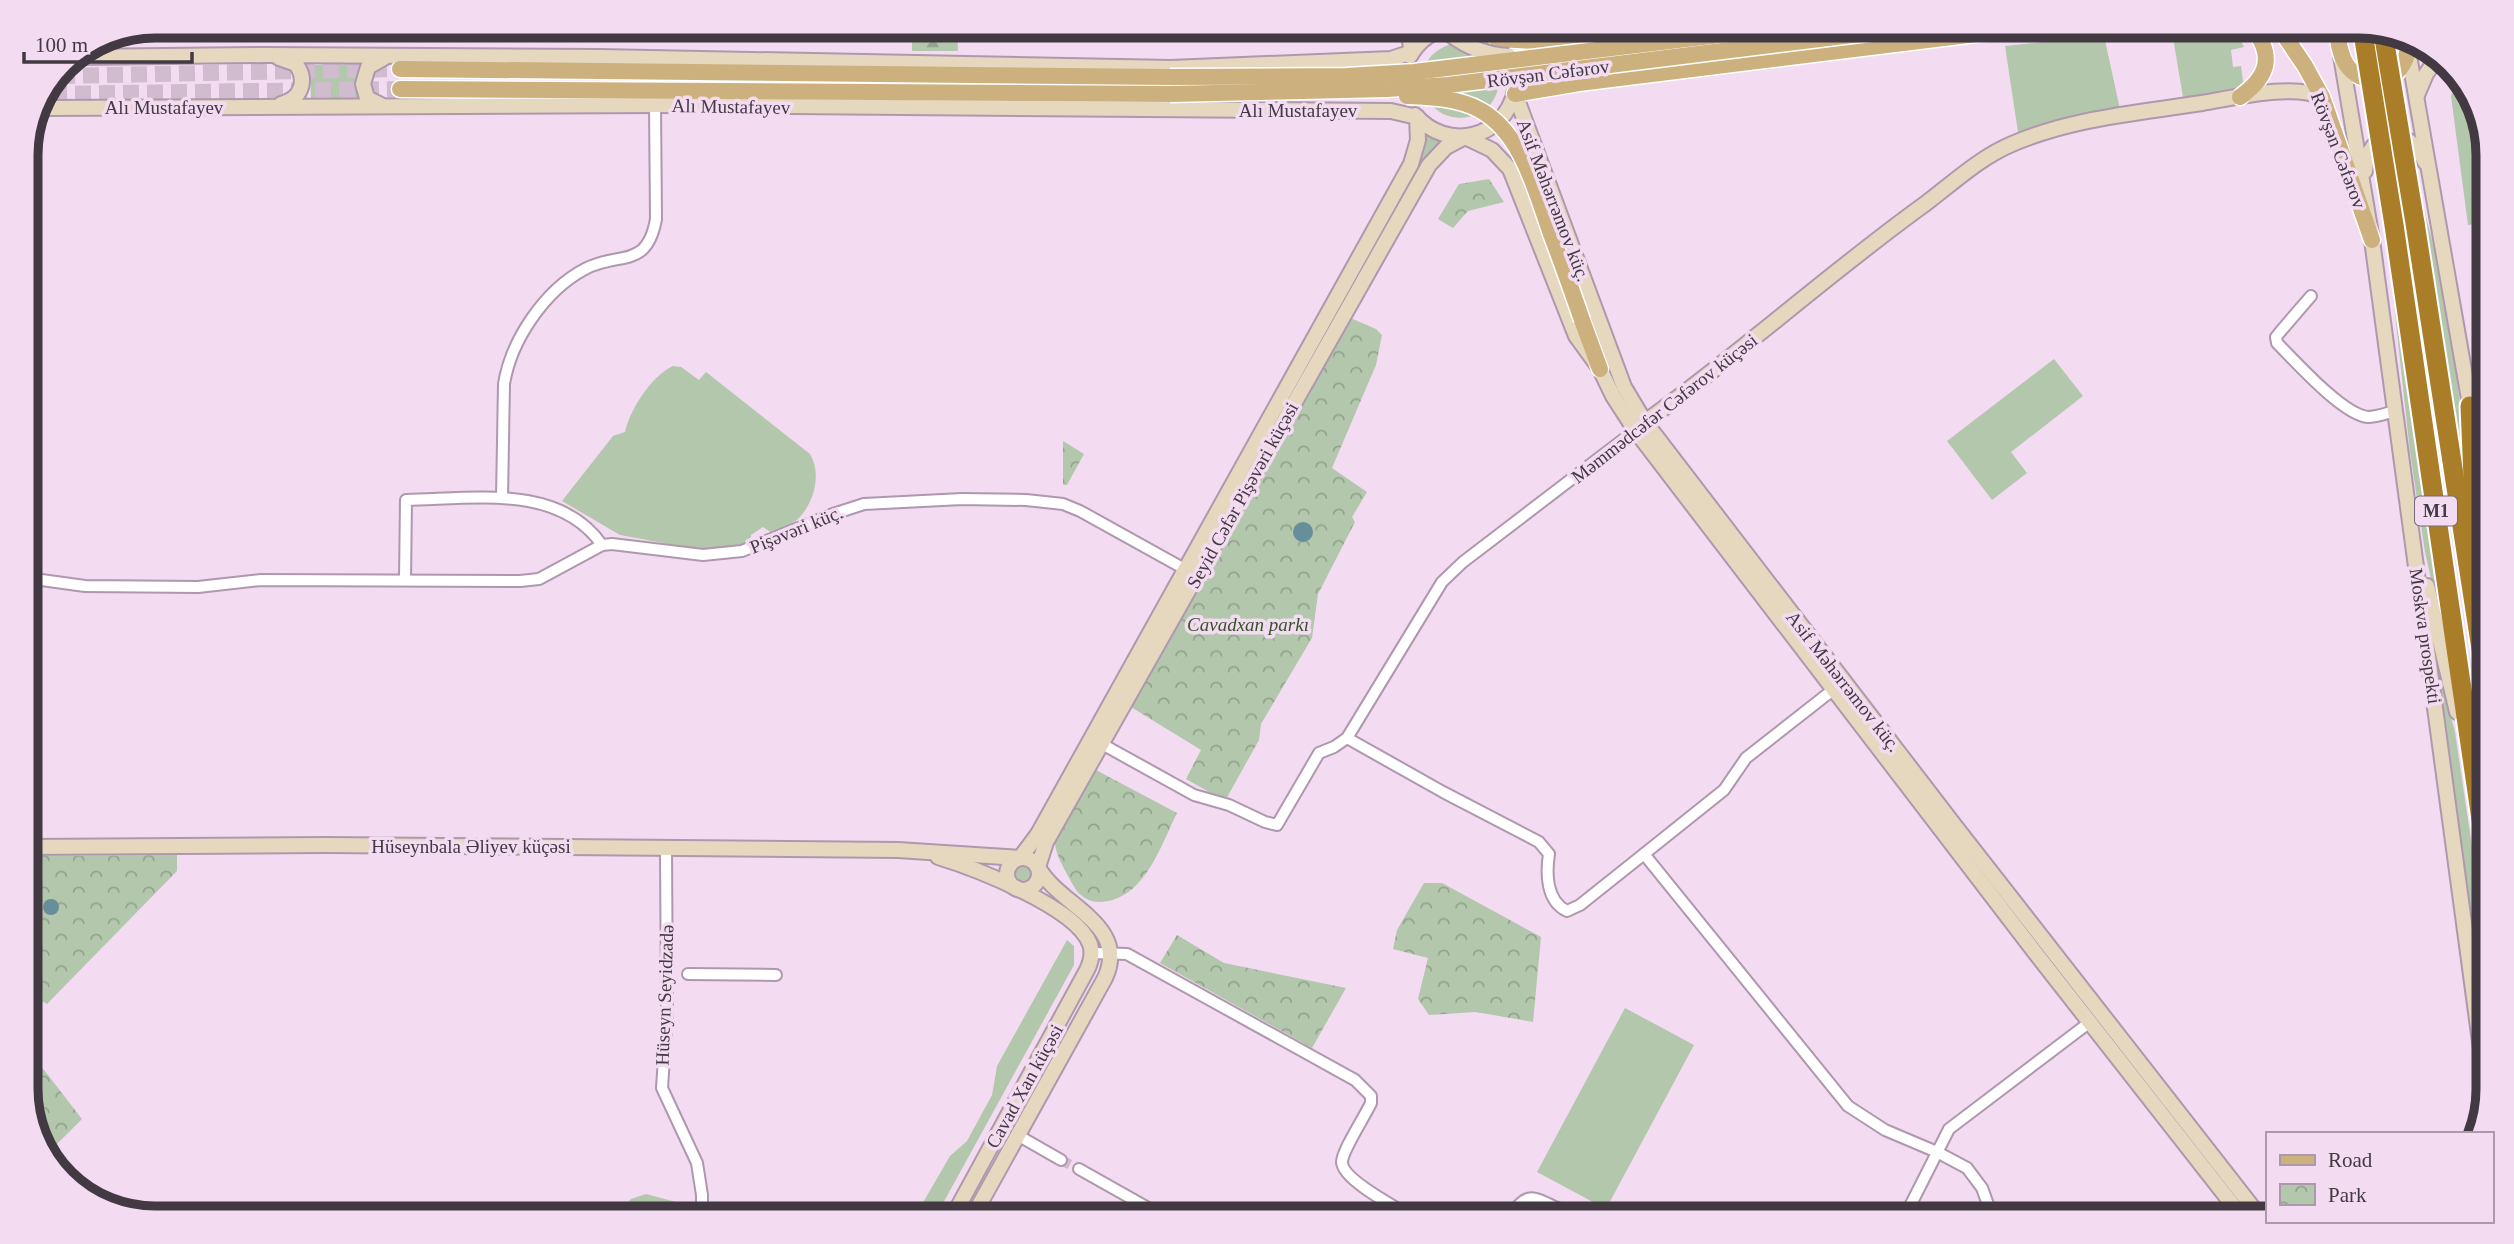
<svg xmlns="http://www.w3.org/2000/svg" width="2514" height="1244" viewBox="0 0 2514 1244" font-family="Georgia,serif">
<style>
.grass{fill:#b3c7ac}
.forest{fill:url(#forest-firs)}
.park{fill:url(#park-crowns)}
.water{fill:#668e9b}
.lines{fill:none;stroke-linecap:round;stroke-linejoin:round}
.street-tunnel{stroke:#d0bbcf;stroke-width:10;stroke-dasharray:10 5;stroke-linecap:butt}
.primary-tunnel{stroke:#d0bbcf;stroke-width:16;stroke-dasharray:16 8;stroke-linecap:butt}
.street-casing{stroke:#af98ae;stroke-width:14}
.secondary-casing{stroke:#af98ae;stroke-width:18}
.primary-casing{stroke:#fff;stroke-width:19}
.highway-casing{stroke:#fff;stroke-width:23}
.street{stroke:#fff;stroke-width:10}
.secondary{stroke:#e6d8bf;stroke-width:14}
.primary{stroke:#ccb17f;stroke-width:16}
.highway{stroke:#aa7d29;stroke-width:19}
.secondary-bridge-casing{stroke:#af98ae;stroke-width:18;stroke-linecap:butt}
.primary-bridge-casing{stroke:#fff;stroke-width:19;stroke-linecap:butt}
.highway-bridge-casing{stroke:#fff;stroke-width:23;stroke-linecap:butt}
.secondary-bridge{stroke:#e6d8bf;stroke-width:14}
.primary-bridge{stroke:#ccb17f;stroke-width:16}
.highway-bridge{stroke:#aa7d29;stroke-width:19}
.labels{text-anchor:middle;stroke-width:7;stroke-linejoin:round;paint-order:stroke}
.shield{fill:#f3dbf2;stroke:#776a77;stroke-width:2}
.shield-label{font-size:18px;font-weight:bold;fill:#423942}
.street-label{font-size:19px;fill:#423942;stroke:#f3dbf2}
.park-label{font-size:19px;font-style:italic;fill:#365429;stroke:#f3dbf2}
.rim{fill:none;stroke:#423942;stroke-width:9}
</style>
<defs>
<pattern id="forest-firs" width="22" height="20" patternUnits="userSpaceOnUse" patternTransform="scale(1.75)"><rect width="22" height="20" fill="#b3c7ac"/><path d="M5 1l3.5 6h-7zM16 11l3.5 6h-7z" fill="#93a38e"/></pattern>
<pattern id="park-crowns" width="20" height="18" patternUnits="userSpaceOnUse" patternTransform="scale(1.75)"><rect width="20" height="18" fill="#b3c7ac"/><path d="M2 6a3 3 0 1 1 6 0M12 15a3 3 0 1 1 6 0" fill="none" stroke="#93a38e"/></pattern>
</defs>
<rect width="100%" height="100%" fill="#f3dbf2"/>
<!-- grass -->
<g class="grass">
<path d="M2171,26H2223L2237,33L2244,47L2231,50L2233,67L2241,66L2244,89L2183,97Z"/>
<path d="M2104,36L2120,109L2018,132L2005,46Z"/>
<path d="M1453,43L1494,61C1521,126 1417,142 1424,72C1426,56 1439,48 1453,43Z"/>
<path d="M358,64V100L311,101L310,65Z"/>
<path d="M2458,77L2465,83L2481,214H2488V222L2468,225L2451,96Z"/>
<path d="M1426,133L1442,140L1420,163Z"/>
<path d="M2422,200C2429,231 2439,263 2444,294C2460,380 2467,466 2471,552Z"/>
<path d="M2385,221L2453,677L2425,552L2410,452Z"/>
<path d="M2054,359L2083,396L2011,452L2027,473L1992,500L1947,441Z"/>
<path d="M673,366L681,367L699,380L706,372L810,454C822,474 814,503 798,519C791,525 781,529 772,533L763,527L751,535V542L720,550L695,549L620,535L562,501L613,436L625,432C630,410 651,376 673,366Z"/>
<path d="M2480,487L2488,536V615L2487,610Z"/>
<path d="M2434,654L2455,732L2488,955V1052Z"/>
<circle cx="1022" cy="874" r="9"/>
<path d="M1067,940L1074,946V965L947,1196L935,1218H914L950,1156L967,1141L992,1095L997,1066Z"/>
<path d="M1625,1008L1694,1045L1606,1209L1537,1172Z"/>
<path d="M646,1194L676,1202L686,1218H613L631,1199Z"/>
</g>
<!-- forest -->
<path class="forest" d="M934,26H957L958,51H912V40Z"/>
<!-- park -->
<g class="park">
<path d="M1489,179L1504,202L1468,211L1453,228L1438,219L1459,184Z"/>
<path d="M1348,317L1376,329L1382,335L1376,365L1332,468L1367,492L1352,517L1355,522L1318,594L1312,638L1261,724L1259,740L1225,801L1186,779L1201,750L1131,707Z"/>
<path d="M1063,441L1084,454L1067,485H1063Z"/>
<path d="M1094,769L1177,813C1160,847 1144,901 1099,902C1088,902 1078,895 1073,885C1067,873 1054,854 1055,840C1057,820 1083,787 1094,769Z"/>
<path d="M177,855V871L47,1004L27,992V856Z"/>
<path d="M1424,883H1442L1541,937L1533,1022L1476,1012L1429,1015L1418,999L1428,958L1393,949L1397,930Z"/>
<path d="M1177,935L1224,963L1346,988L1312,1048L1160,963Z"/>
<path d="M27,1048L82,1119L46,1155L27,1098Z"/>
</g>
<!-- water -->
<g class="water">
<circle cx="1303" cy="532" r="10"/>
<circle cx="51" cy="907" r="8"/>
</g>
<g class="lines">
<!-- street-tunnel -->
<path class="street-tunnel" d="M1061,1160L1079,1169"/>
<!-- primary-tunnel -->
<g class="primary-tunnel">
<path d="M59,76L400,69"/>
<path d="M51,94L400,89"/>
</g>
<defs>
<g id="street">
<path d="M2311,296L2280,332L2276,337L2277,343C2295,361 2343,415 2368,417C2376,417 2387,413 2395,411"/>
<path d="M502,498L504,384C511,340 545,290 585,269C619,251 647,270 656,219L655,105"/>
<path d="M27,578L85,586L198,587L261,580L520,581L539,579L602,545L612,544L703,555L742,551L833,514L864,504L962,499L1026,500L1063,504L1080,511L1190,572"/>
<path d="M405,580L406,500C471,499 559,483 602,545"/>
<path d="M1834,689L1746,758L1724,790L1644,854L1848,1106L1885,1130L1937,1152L1967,1168L1982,1188L1993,1218"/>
<path d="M1347,738L1443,792L1539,842L1549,854C1546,873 1546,901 1567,911L1580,905L1644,854"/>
<path d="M1102,744L1194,795L1229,805L1265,822L1277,825L1319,753L1334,747L1347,738L1442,582L1463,562L1641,426"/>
<path d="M666,848L667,1013L662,1088L697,1163L702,1195V1218"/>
<path d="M1092,953L1127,954L1355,1080L1371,1096V1103C1365,1116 1342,1151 1342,1162C1342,1180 1399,1209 1414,1218"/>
<path d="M688,974L776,975"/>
<path d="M1019,1136L1061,1160"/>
<path d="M1079,1169L1166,1218"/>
<path d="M1507,1218C1528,1194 1528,1194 1555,1207C1564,1211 1573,1214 1582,1218"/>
<path d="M1904,1218L1949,1129L2090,1022"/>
</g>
<g id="secondary">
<path d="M1469,26L1487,32L1503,46"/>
<path d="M2408,50L2472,416"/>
<path d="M1410,56C1419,40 1432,31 1450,26"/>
<path d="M2341,56L2372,240L2487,1094"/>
<path d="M74,57L266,55L600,57L1171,68L1391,59L1412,52L1407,26"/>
<path d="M279,58L296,64C308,81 301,99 281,104"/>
<path d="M1515,94L1624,387L1645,422L1955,826L2261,1218"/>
<path d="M2417,95L2426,74L2437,58"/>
<path d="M381,105L367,98L363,84L368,67L384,58"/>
<path d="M1415,115C1447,152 1504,139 1515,91"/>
<path d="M2365,171C2367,129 2410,124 2425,162"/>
<path d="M1645,422C1741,353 1829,273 1925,204C1953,183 1979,158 2012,144C2072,118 2138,113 2202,103C2233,98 2294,83 2322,97"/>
<path d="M2479,449L2488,500"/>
<path d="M2427,586L2457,712"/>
<path d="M27,847L326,845L898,850L1020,858L1038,834L1411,164L1418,140L1417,117L1391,111L655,105L44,108"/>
<path d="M938,857C974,868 1076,907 1090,944C1093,953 1091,962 1087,970L952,1218"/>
<circle cx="1023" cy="874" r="16"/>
<path d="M972,1218L1105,978C1130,924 1059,906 1038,867L1046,842L1429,165L1446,147L1465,137L1492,150L1510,169L1576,336L1600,369L1613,396L1635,430L2037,955L2243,1218"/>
</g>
<g id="primary">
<path d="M2278,26L2305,66L2322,97L2372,240"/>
<path d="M2336,26C2338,39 2339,53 2346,64C2360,86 2395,86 2405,60C2408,53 2408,45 2409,38"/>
<path d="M1497,39L1533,41L1661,26"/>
<path d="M400,69L1170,77"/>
<path d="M400,89L1170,94"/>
<path d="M1515,94L1579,83L2042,26"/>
<path d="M2240,97C2269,76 2275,55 2251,26"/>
<path d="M1582,320L1600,369"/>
</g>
<g id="highway">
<path d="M2415,223L2488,694"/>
<path d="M2394,225L2488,867"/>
<path d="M2470,406L2476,548"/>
</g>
</defs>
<!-- street casing -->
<use href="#street" class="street-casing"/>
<!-- secondary casing -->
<use href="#secondary" class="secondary-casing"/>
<!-- primary casing -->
<use href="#primary" class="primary-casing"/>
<!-- highway casing -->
<use href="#highway" class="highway-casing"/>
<!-- street -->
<use href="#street" class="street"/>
<!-- secondary -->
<use href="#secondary" class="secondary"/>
<!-- primary -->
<use href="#primary" class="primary"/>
<!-- highway -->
<use href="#highway" class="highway"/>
<defs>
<path id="secondary-bridge" d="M1440,26C1460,44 1482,55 1509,56"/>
<g id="primary-bridge">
<path d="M1170,77L1346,76L1414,72L1795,26"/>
<path d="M1170,94L1387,89L1448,85L1925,26"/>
<path d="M1407,96C1431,97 1458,98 1480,110C1522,133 1536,192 1551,234C1562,263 1572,291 1582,320"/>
</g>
<g id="highway-bridge">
<path d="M2362,27L2394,225"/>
<path d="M2383,32L2415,223"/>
</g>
</defs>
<!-- secondary-bridge casing -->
<use href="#secondary-bridge" class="secondary-bridge-casing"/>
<!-- primary-bridge casing -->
<use href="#primary-bridge" class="primary-bridge-casing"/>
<!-- highway-bridge casing -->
<use href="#highway-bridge" class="highway-bridge-casing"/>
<!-- secondary-bridge -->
<use href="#secondary-bridge" class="secondary-bridge"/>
<!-- primary-bridge -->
<use href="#primary-bridge" class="primary-bridge"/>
<!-- highway-bridge -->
<use href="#highway-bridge" class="highway-bridge"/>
</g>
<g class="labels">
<!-- shield labels -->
<rect class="shield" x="2415" y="496.5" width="42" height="29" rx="5"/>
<g class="shield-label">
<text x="2436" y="517">M1</text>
</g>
<!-- street labels -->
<g class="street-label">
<text transform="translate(1548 73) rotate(-7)" y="7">Rövşən Cəfərov</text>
<text transform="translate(731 106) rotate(1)" y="7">Alı Mustafayev</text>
<text x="164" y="114">Alı Mustafayev</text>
<text x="1298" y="117">Alı Mustafayev</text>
<text transform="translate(2339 150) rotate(69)" y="7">Rövşən Cəfərov</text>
<text transform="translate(1554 200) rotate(69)" y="7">Asif Məhərrəmov küç.</text>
<text transform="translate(1664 408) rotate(-38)" y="7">Məmmədcəfər Cəfərov küçəsi</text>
<text transform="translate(1242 495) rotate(-61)" y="7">Seyid Cəfər Pişəvəri küçəsi</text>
<text transform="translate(796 529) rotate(-22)" y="7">Pişəvəri küç.</text>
<text transform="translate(2426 636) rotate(82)" y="7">Moskva prospekti</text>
<text transform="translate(1844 681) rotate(52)" y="7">Asif Məhərrəmov küç.</text>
<text x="471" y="853">Hüseynbala Əliyev küçəsi</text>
<text transform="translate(664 995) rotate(-88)" y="7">Hüseyn Seyidzadə</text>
<text transform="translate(1024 1086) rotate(-61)" y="7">Cavad Xan küçəsi</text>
</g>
<!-- park labels -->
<g class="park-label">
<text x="1248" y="631">Cavadxan parkı</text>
</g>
</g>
<!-- crop -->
<path d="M0 0H2514V1244H0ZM155 38H2359A117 117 0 0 1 2476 155V1089A117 117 0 0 1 2359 1206H155A117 117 0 0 1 38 1089V155A117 117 0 0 1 155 38Z" fill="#f3dbf2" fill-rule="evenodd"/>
<path class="rim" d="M155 38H2359A117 117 0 0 1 2476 155V1089A117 117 0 0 1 2359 1206H155A117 117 0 0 1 38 1089V155A117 117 0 0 1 155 38Z"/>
<!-- legend -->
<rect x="2266" y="1132" width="228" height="91" fill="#f3dbf2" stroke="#ac9aac" stroke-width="2"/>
<rect x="2280" y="1155" width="35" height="10" fill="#ccb17f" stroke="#ac9aac" stroke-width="2"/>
<text x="2328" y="1167" font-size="21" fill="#423942">Road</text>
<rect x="2280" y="1184" width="35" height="21" fill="url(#park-crowns)" stroke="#ac9aac" stroke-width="2"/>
<text x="2328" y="1202" font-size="21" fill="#423942">Park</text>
<!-- scale -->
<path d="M24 52v10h168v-10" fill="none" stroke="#423942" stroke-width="3.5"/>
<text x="35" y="52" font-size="21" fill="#423942" stroke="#f3dbf2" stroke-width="5" paint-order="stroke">100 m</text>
</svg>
